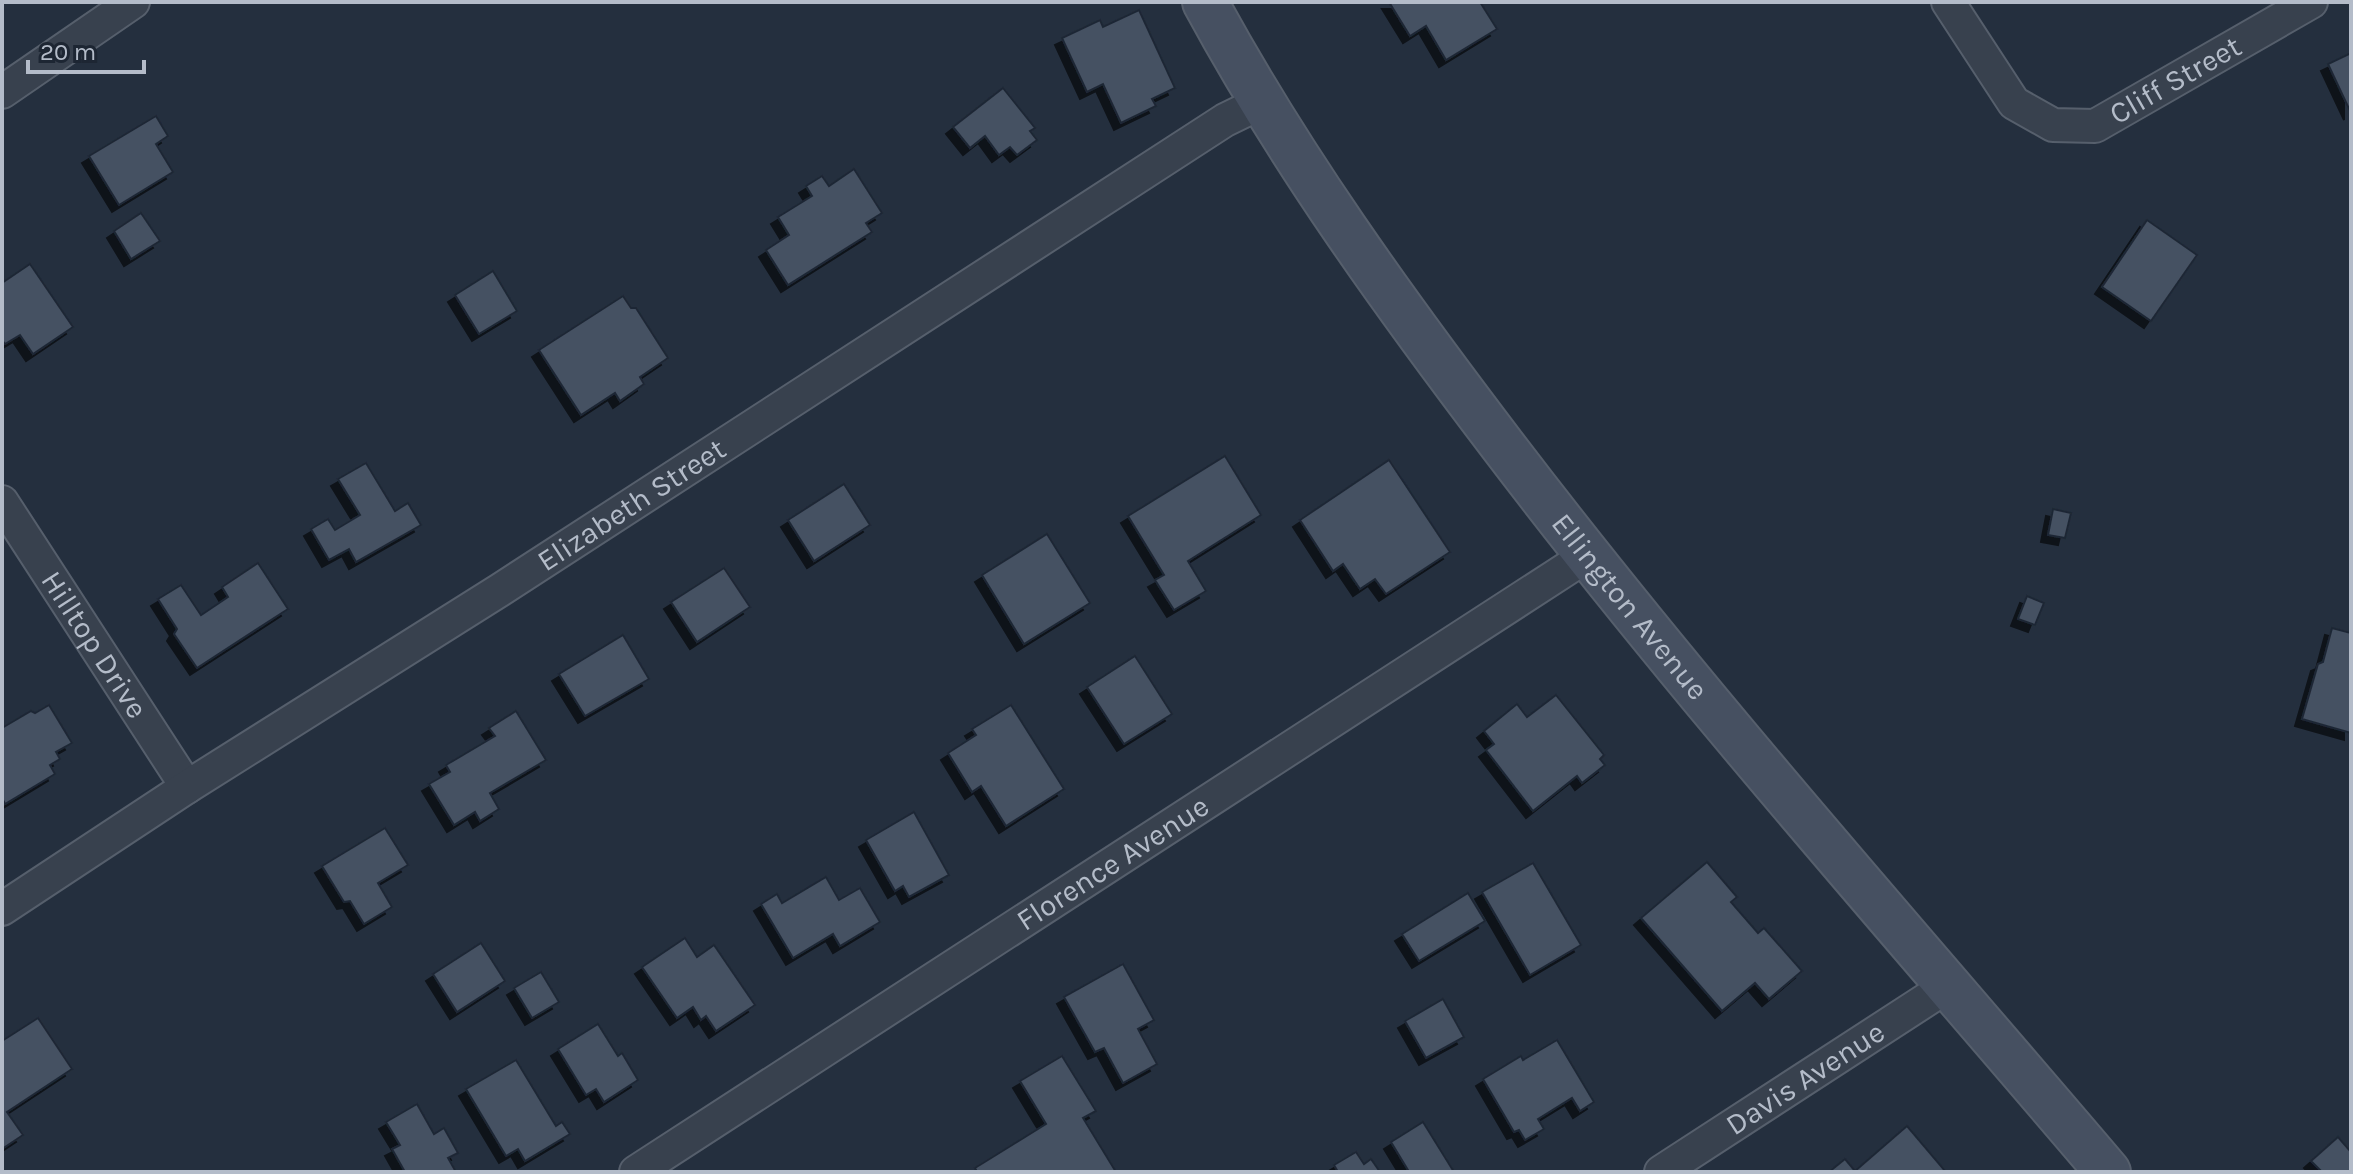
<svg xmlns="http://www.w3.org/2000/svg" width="2353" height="1174" viewBox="0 0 2353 1174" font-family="Karla,sans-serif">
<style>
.building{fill:#455162;stroke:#1f2835;stroke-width:2;filter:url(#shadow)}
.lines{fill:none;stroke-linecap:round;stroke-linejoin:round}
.street-casing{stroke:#565f6c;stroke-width:36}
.secondary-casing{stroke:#565f6c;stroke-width:48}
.street{stroke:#38414e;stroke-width:32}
.secondary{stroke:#465061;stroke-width:44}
.labels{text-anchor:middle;stroke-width:7;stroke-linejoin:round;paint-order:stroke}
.street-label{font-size:30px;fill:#b4bcc9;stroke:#1d2633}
</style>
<defs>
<filter id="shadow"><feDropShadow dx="-7" dy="7" stdDeviation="0" flood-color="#0009"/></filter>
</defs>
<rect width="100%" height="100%" fill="#242f3e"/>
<!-- building -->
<g class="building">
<path d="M1389,2H1480L1497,29L1446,60L1426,26L1410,36Z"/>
<path d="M1139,10L1175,88L1152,99L1156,106L1121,123L1103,84L1087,92L1062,38L1100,20L1103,27Z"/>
<path d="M2351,53V113L2328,64Z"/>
<path d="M1003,88L1035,128L1030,131L1037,140L1017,155L1010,147L999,155L985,136L970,148L953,127Z"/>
<path d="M156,116L168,136L156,144L173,172L119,205L89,156Z"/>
<path d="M854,169L882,213L866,223L872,232L788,285L766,250L789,235L778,217L812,196L806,186L822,176L829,186Z"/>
<path d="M141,213L160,241L131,259L114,231Z"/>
<path d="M2147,220L2197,255L2151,321L2102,287Z"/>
<path d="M30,264L73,327L33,354L20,335L5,344L2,340V283Z"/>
<path d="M493,271L517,311L479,334L455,295Z"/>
<path d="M623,296L631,308H636L668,358L640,377L644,384L620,401L615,393L581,415L539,350Z"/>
<path d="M1225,456L1261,515L1188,561L1206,591L1174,610L1155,580L1164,575L1128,516Z"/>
<path d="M1389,460L1450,552L1386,594L1375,579L1360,589L1343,564L1333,571L1300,520Z"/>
<path d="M366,463L395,511L408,503L421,525L356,562L349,549L329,560L311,529L328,519L335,530L360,515L338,479Z"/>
<path d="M844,484L870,525L814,561L788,520Z"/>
<path d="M2053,509L2071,513L2065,538L2048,535Z"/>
<path d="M1047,534L1090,603L1024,644L982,575Z"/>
<path d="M258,563L288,609L197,668L174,634L177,629L158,599L181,585L201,615L228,597L222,587Z"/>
<path d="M724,568L750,607L697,642L671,602Z"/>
<path d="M2027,596L2044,603L2035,625L2018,619Z"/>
<path d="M2332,628L2351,633V733L2302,719L2318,664L2323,662Z"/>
<path d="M623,635L649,679L585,716L559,674Z"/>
<path d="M1135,656L1172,714L1124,744L1087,687Z"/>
<path d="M1556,695L1604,755L1600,759L1605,765L1582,783L1577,776L1533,811L1486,750L1494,744L1484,731L1517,704L1527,717Z"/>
<path d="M49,705L72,743L56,752L60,759L50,765L55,774L5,804L2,798V728L31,711L35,713Z"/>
<path d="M1011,705L1064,789L1006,826L981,786L972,792L948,753L976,735L972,729Z"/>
<path d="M516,711L546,760L490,793L499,809L480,821L475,812L454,825L429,784L450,772L446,765L495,736L489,728Z"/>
<path d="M914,812L949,875L909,897L903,886L895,891L866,840Z"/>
<path d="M385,828L408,865L378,883L392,907L364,924L350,901L344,902L322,866Z"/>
<path d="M1707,862L1737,897L1731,902L1758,933L1764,928L1802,971L1769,999L1755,983L1722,1011L1641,918Z"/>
<path d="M1533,863L1581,945L1530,975L1482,892Z"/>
<path d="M826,877L839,900L860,888L880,922L840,946L833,934L793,958L761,904L777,894L782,903Z"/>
<path d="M1468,893L1485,921L1419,961L1402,934Z"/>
<path d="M685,938L697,957L714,945L755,1005L716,1031L706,1016L701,1020L693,1007L677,1018L642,967Z"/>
<path d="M481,943L505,981L457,1012L433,974Z"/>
<path d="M1123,964L1154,1020L1138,1029L1157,1064L1123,1083L1104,1048L1095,1052L1064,997Z"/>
<path d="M541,972L559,1002L532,1018L514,988Z"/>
<path d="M1443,999L1464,1037L1426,1058L1405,1021Z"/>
<path d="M38,1018L72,1069L7,1112L23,1135L2,1149V1041Z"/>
<path d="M598,1024L618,1056L622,1053L638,1080L604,1102L596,1089L586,1095L558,1049Z"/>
<path d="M1557,1040L1594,1102L1580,1111L1572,1098L1538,1119L1544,1129L1525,1140L1519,1130L1514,1132L1483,1079L1521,1056L1523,1060Z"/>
<path d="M1062,1056L1096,1111L1083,1118L1116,1172H977L975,1168L1046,1124L1020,1081Z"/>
<path d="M516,1060L556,1126L562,1122L570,1134L525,1161L518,1149L506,1156L466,1089Z"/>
<path d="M417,1104L434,1134L444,1128L458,1153L448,1158L456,1172H405L392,1149L400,1145L386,1122Z"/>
<path d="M1423,1122L1454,1172H1404L1408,1170L1391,1142Z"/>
<path d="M1907,1126L1946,1172H1829L1845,1159L1855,1171Z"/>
<path d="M2338,1137L2351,1152V1172H2322L2311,1161Z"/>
<path d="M1356,1152L1364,1164L1371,1159L1380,1172H1338L1334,1165Z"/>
</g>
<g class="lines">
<defs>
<g id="street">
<path id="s1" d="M1948,2L2014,103L2053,125L2095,126L2311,2"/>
<path d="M2,92L133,2"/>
<path id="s2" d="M2,502L187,787"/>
<path id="s3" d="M2,909L187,787L500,590L1225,120L1262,102"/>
<path id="s4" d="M636,1172L1588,555"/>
<path id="s5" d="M1661,1172L1949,985"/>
</g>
<g id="secondary">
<path id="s6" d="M1205,2C1290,159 1395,304 1503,446C1694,697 1904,932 2108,1172"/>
</g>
</defs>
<!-- street casing -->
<use href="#street" class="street-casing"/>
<!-- secondary casing -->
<use href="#secondary" class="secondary-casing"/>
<!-- street -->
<use href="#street" class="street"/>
<!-- secondary -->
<use href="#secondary" class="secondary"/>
</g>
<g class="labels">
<!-- street labels -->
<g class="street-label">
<text dy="10" stroke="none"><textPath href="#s1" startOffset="300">Cliff Street</textPath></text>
<text dy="10" stroke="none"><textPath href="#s3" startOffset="748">Elizabeth Street</textPath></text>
<text dy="10" stroke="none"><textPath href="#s6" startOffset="740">Ellington Avenue</textPath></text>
<text dy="10" stroke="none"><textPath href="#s2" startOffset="170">Hilltop Drive</textPath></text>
<text dy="10" stroke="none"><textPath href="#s4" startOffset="568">Florence Avenue</textPath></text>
<text dy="10" stroke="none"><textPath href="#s5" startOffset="172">Davis Avenue</textPath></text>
</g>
</g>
<!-- border -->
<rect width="2353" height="1174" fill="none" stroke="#b4bcc9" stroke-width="8"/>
<!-- scale -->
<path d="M28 60v12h116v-12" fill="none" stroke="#b4bcc9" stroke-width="4"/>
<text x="40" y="60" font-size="24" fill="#b4bcc9" stroke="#1d2633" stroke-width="6" paint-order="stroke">20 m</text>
</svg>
